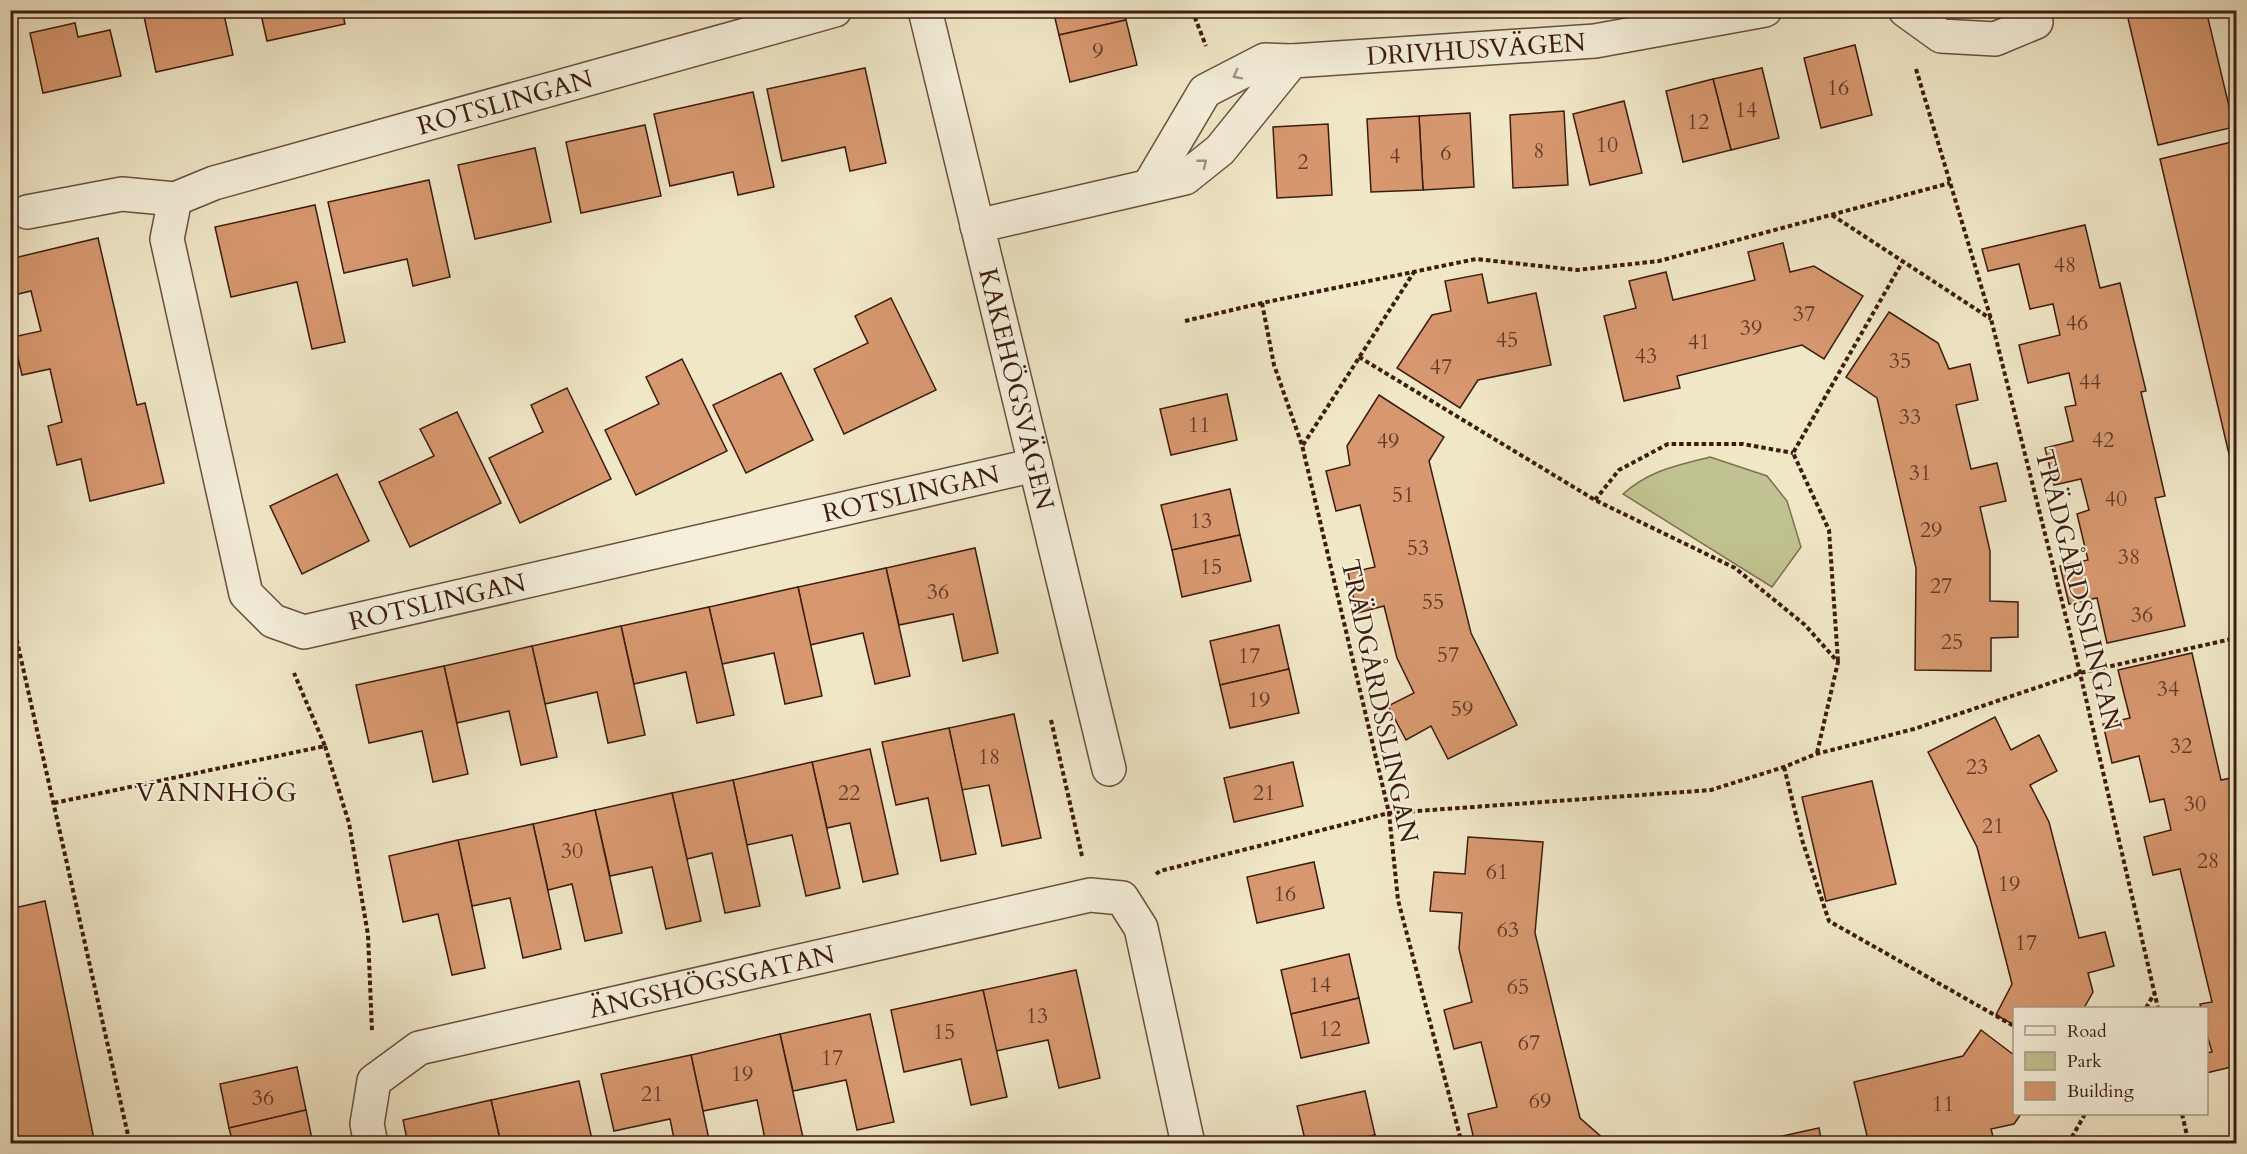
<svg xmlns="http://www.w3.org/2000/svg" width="2247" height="1154" viewBox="0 0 2247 1154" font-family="Cardo,serif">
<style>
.green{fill:#c0c391;stroke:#7e7050;stroke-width:1.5}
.building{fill:#d7986f;stroke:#3d1c10;stroke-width:1.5}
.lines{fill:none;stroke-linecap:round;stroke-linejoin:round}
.minor-casing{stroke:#6a4f3e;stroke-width:36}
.path{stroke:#3d1c10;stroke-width:4;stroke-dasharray:4.5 3;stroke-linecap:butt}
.minor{stroke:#f5efdb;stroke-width:33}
.oneway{stroke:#a29080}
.labels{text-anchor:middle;stroke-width:4.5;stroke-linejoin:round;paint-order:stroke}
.number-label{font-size:22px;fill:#643b28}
.street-label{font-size:26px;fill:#3d1c10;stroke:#f5efdb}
.neighbourhood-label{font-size:27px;letter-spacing:1.5px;fill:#3d1c10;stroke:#f5efdb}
</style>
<rect width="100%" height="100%" fill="#f0e7c7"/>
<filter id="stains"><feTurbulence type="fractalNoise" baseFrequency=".00333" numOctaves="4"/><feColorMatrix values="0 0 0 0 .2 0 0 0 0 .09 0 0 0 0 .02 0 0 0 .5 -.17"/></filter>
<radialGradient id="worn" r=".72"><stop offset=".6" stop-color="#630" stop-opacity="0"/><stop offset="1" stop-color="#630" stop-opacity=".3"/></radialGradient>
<!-- green -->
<path class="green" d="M1710,457L1767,476L1787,501L1801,547L1772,587L1623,494C1650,470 1676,466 1710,457Z"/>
<!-- building -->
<g class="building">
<path d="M151,10H190L191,16L223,10L233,55L156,72L143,12Z"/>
<path d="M260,10H342L345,24L267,41Z"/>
<path d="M1053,10H1124L1126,20L1059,35Z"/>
<path d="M2126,10H2206L2234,127L2158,145Z"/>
<path d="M1126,20L1137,65L1070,82L1059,35Z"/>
<path d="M75,23L78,37L110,30L121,76L43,93L30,33Z"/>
<path d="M1855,45L1872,115L1821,128L1804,58Z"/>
<path d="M865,68L886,163L850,171L845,147L782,161L767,89Z"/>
<path d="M1762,68L1779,138L1731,150L1713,79Z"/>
<path d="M1713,79L1731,150L1683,162L1666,91Z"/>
<path d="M753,92L774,187L738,195L733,172L670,186L654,114Z"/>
<path d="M1624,101L1642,173L1590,185L1573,114Z"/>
<path d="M1564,111L1568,185L1513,188L1510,115Z"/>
<path d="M1470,113L1474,187L1423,190L1419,116Z"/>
<path d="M1419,116L1423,190L1371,192L1367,119Z"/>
<path d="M1328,124L1332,195L1277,198L1273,127Z"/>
<path d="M645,125L661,196L581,213L566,142Z"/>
<path d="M2236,141V484L2160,159Z"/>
<path d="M535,148L551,222L475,239L458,165Z"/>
<path d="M429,180L450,277L413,286L407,259L344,273L328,202Z"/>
<path d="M315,205L345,342L312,349L297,282L231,297L215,227Z"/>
<path d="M2085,225L2100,288L2120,283L2146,391L2141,392L2165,496L2155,498L2185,626L2107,643L2097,598L2069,604L2060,566L2088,560L2077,514L2089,510L2081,479L2054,485L2045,448L2073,441L2065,407L2076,405L2069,373L2028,383L2019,345L2060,335L2053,304L2030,309L2019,264L1988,271L1982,249Z"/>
<path d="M98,238L137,405L145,403L164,483L90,501L81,459L57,465L48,426L62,422L50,369L22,375L13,337L41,331L31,291L10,296V259Z"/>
<path d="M1783,243L1790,272L1814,266L1863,296L1824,359L1802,345L1677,376L1680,388L1624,401L1604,316L1636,308L1629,281L1666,272L1673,300L1755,280L1748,252Z"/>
<path d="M1482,274L1488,303L1536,293L1551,365L1478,380L1460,408L1397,368L1432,315L1451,311L1445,281Z"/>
<path d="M891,298L936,390L844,434L814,369L868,343L855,316Z"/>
<path d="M1889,312L1938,343L1949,369L1970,364L1978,400L1956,405L1971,469L1997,463L2006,501L1980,507L1990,551V601L2018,602V637L1991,638V671L1915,670L1916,568L1877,398L1846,377Z"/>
<path d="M682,359L727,451L636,495L605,430L659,404L646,377Z"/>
<path d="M781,373L813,440L746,473L713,405Z"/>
<path d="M567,388L611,479L520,523L489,458L543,432L531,405Z"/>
<path d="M1227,394L1237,440L1171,455L1160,409Z"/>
<path d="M1379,395L1444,437L1429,461L1471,633L1517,725L1448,759L1431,726L1406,740L1388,706L1414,693L1397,658L1384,606L1357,613L1348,573L1375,567L1360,505L1336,511L1326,471L1350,465L1347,446Z"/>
<path d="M457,412L501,503L410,547L379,482L434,456L420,429Z"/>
<path d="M337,474L369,541L302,574L270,506Z"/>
<path d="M1230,489L1240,535L1172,550L1161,505Z"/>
<path d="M1240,535L1251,581L1182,597L1172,550Z"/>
<path d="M975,548L998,653L963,661L953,614L899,625L886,568Z"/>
<path d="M886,568L910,676L875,684L863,633L810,645L798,587Z"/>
<path d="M798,587L822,696L785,704L774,653L722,664L709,607Z"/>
<path d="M709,607L734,715L697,723L686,672L634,684L621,626Z"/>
<path d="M1279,625L1289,669L1220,685L1210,641Z"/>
<path d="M621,626L645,735L608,743L597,692L545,704L532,646Z"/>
<path d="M532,646L557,757L521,765L509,711L457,723L444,666Z"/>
<path d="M2192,653L2221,780L2236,777V1066L2206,1073V1053L2212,1052L2206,1031V1008H2201L2200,1004L2212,1002L2180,869L2153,875L2144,837L2171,830L2164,799L2150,802L2139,756L2112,763L2103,724L2130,718L2118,670Z"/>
<path d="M444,666L468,774L433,782L422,731L369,743L356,685Z"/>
<path d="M1289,669L1299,713L1230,728L1220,685Z"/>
<path d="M1014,714L1041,838L1002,846L989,785L962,790L949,728Z"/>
<path d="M1995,717L2011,750L2039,735L2057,771L2030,785L2049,822L2079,938L2105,932L2114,966L2088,973L2093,992L2084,1008H2014V1025L1996,1015L2012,984L1977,847L1928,752Z"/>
<path d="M949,728L976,854L941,861L928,798L896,805L882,742Z"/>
<path d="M870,749L898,874L863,882L850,823L827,828L812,762Z"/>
<path d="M812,762L840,888L806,896L792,835L747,845L733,780Z"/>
<path d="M1293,762L1303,806L1234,822L1224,778Z"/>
<path d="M733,780L760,906L725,913L712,853L687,859L672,793Z"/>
<path d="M1872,781L1896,884L1826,901L1802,797Z"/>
<path d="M672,793L701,921L666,929L652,867L610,876L595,810Z"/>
<path d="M595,810L622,933L585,941L572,884L548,890L533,824Z"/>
<path d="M533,824L561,949L523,958L510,898L472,906L458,840Z"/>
<path d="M1468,837L1543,842L1535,933L1580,1118L1605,1140L1603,1144H1475L1468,1114L1497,1107L1481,1042L1454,1049L1444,1010L1472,1002L1459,949L1462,913L1430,911L1434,872L1465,874Z"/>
<path d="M458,840L485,968L452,975L438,914L403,922L389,856Z"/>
<path d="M1314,862L1324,908L1257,923L1247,877Z"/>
<path d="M45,901L95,1144H10V909Z"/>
<path d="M1349,954L1359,998L1291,1014L1281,970Z"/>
<path d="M1076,970L1100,1078L1059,1088L1048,1040L996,1051L983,990Z"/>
<path d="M983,990L1007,1097L971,1105L961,1059L904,1072L891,1010Z"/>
<path d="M1359,998L1369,1043L1301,1058L1291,1014Z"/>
<path d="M870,1014L894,1122L857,1130L846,1080L793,1091L780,1034Z"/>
<path d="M1981,1030L2014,1055V1114H2021L2014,1124L1991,1129L1995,1144H1956L1954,1138L1932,1144H1869L1854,1082L1963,1056Z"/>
<path d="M780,1034L804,1142L798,1144H766L757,1100L703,1111L691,1055Z"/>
<path d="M691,1055L710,1144H675L670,1119L614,1131L601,1074Z"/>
<path d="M297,1067L306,1110L229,1128L220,1084Z"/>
<path d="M579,1081L593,1144H501L491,1100Z"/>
<path d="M1365,1091L1375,1135L1337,1144H1306L1297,1106Z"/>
<path d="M491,1100L501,1144H408L403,1120Z"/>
<path d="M306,1110L313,1144H233L229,1128Z"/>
<path d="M1819,1128L1822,1144H1746Z"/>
<path d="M1375,1135L1377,1144H1337Z"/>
</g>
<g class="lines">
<defs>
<g id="minor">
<path id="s1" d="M925,10L1109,769"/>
<path d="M1905,10L1941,36L1995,39L2036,22L2032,10"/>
<path id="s2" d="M1150,184L1205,91L1265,60L1292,61L1595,41L1765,10"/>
<path id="s3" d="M175,199L167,239L246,594L273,621L304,632L1035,465"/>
<path id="s4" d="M27,212L122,194L175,199L214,183L835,10"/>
<path d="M977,226L1185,178L1220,150L1292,61"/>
<path id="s5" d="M371,1144L367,1124L374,1081L419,1048L1090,895L1122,898L1141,928L1188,1144"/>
</g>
</defs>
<!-- minor casing -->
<use href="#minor" class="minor-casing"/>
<!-- path -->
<g class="path">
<path d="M1192,10L1206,46"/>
<path d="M1916,69L1991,319L2080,673L2158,1008"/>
<path d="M1832,215L1991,319"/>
<path d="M1262,303L1274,365L1302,445L1389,813L1398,900L1462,1144"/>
<path d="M1185,321L1262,303L1476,259L1577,270L1659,261L1950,183"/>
<path d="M1359,357L1595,500L1735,568L1805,625L1838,662L1817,753"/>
<path d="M1303,445L1414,272"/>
<path d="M1595,500L1619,470L1668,444H1743L1793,453"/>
<path d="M10,610L130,1144"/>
<path d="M1838,661L1829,530L1793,453L1903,261"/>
<path d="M1051,720L1082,856"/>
<path d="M325,746L349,823L368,935L372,1031"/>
<path d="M1784,767L1803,843L1829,921L2014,1026"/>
<path d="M54,803L325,746L294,673"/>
<path d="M1156,874L1160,871L1389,813L1711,790L1784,767L1816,754L1914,729L2080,673L2236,638"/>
<path d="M2146,1008L2154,994"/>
<path d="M2182,1114L2189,1144"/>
<path d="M2068,1144L2085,1114"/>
</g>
<!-- minor -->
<use href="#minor" class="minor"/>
</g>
<!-- one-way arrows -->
<defs><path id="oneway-chevron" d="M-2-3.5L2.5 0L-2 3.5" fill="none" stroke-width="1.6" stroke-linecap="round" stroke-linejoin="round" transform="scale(1.5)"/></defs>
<g class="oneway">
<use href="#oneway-chevron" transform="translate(1237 75) rotate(153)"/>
<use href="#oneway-chevron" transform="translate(1203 163) rotate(-38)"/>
</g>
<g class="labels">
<!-- number labels -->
<g class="number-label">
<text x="1098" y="58">9</text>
<text x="1838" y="95">16</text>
<text x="1746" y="117">14</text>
<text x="1698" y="129">12</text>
<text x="1607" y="152">10</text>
<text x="1539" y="158">8</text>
<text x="1446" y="160">6</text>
<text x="1395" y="163">4</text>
<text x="1303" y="169">2</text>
<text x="2065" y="272">48</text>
<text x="1804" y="321">37</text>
<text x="2077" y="330">46</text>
<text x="1751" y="335">39</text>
<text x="1507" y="347">45</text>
<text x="1699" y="349">41</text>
<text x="1646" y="363">43</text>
<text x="1900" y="368">35</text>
<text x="1441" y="374">47</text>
<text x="2090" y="389">44</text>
<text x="1910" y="424">33</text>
<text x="1199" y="432">11</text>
<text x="2103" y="447">42</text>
<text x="1388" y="448">49</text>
<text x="1920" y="480">31</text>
<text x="1403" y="502">51</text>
<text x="2116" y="506">40</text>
<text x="1201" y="528">13</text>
<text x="1931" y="537">29</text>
<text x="1418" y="555">53</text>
<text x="2129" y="564">38</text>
<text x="1211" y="574">15</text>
<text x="1941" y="593">27</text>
<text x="938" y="599">36</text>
<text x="1433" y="609">55</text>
<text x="2142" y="622">36</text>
<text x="1952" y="649">25</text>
<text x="1448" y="662">57</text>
<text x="1249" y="663">17</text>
<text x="2168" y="696">34</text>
<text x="1259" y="707">19</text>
<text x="1462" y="716">59</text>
<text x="2181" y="753">32</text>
<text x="989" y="764">18</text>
<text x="1977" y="774">23</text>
<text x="849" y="800">22</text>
<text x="1264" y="800">21</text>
<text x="2195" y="811">30</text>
<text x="1993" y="833">21</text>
<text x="572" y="858">30</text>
<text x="2208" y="868">28</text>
<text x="1497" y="879">61</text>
<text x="2009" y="891">19</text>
<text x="1285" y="901">16</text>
<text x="1508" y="937">63</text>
<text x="2026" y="950">17</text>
<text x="1320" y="992">14</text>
<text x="1518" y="994">65</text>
<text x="1037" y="1023">13</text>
<text x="1330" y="1036">12</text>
<text x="944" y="1039">15</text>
<text x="1529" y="1050">67</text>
<text x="832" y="1065">17</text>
<text x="742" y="1081">19</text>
<text x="652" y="1101">21</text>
<text x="263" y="1105">36</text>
<text x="1540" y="1108">69</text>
<text x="1943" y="1111">11</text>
</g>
<!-- street labels -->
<g class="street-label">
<text dy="9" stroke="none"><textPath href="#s2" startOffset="387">DRIVHUSVÄGEN</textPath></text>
<text dy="9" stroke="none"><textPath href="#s4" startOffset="494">ROTSLINGAN</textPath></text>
<text dy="9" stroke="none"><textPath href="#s1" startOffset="390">KAKEHÖGSVÄGEN</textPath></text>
<text dy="9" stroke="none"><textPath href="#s3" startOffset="1098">ROTSLINGAN</textPath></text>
<text transform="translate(2079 590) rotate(76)" y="9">TRÄDGÅRDSSLINGAN</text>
<text dy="9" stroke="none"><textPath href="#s3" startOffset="612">ROTSLINGAN</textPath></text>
<text transform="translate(1380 701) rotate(78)" y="9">TRÄDGÅRDSSLINGAN</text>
<text dy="9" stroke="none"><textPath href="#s5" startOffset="420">ÄNGSHÖGSGATAN</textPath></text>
</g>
<!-- neighbourhood labels -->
<g class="neighbourhood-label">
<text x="217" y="801">VANNHÖG</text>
</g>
</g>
<!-- margin -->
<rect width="2247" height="1154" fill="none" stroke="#f0e7c7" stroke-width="36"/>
<rect x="12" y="12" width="2223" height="1130" fill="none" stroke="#3d1c10" stroke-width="3"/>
<rect x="18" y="18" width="2211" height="1118" fill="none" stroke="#3d1c10" stroke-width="1.5"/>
<!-- legend -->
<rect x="2013" y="1007" width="195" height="108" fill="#f5efdb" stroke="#ab9b8a" stroke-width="1.5"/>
<rect x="2025" y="1026" width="30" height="9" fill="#f5efdb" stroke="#ab9b8a" stroke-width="1.5"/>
<text x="2067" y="1037" font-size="18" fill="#3d1c10">Road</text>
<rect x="2025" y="1052" width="30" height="18" fill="#c0c391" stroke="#ab9b8a" stroke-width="1.5"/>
<text x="2067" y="1067" font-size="18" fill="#3d1c10">Park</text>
<rect x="2025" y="1082" width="30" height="18" fill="#d7986f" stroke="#ab9b8a" stroke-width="1.5"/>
<text x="2067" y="1097" font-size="18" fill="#3d1c10">Building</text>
<rect width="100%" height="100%" filter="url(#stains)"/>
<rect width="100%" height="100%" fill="url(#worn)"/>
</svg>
